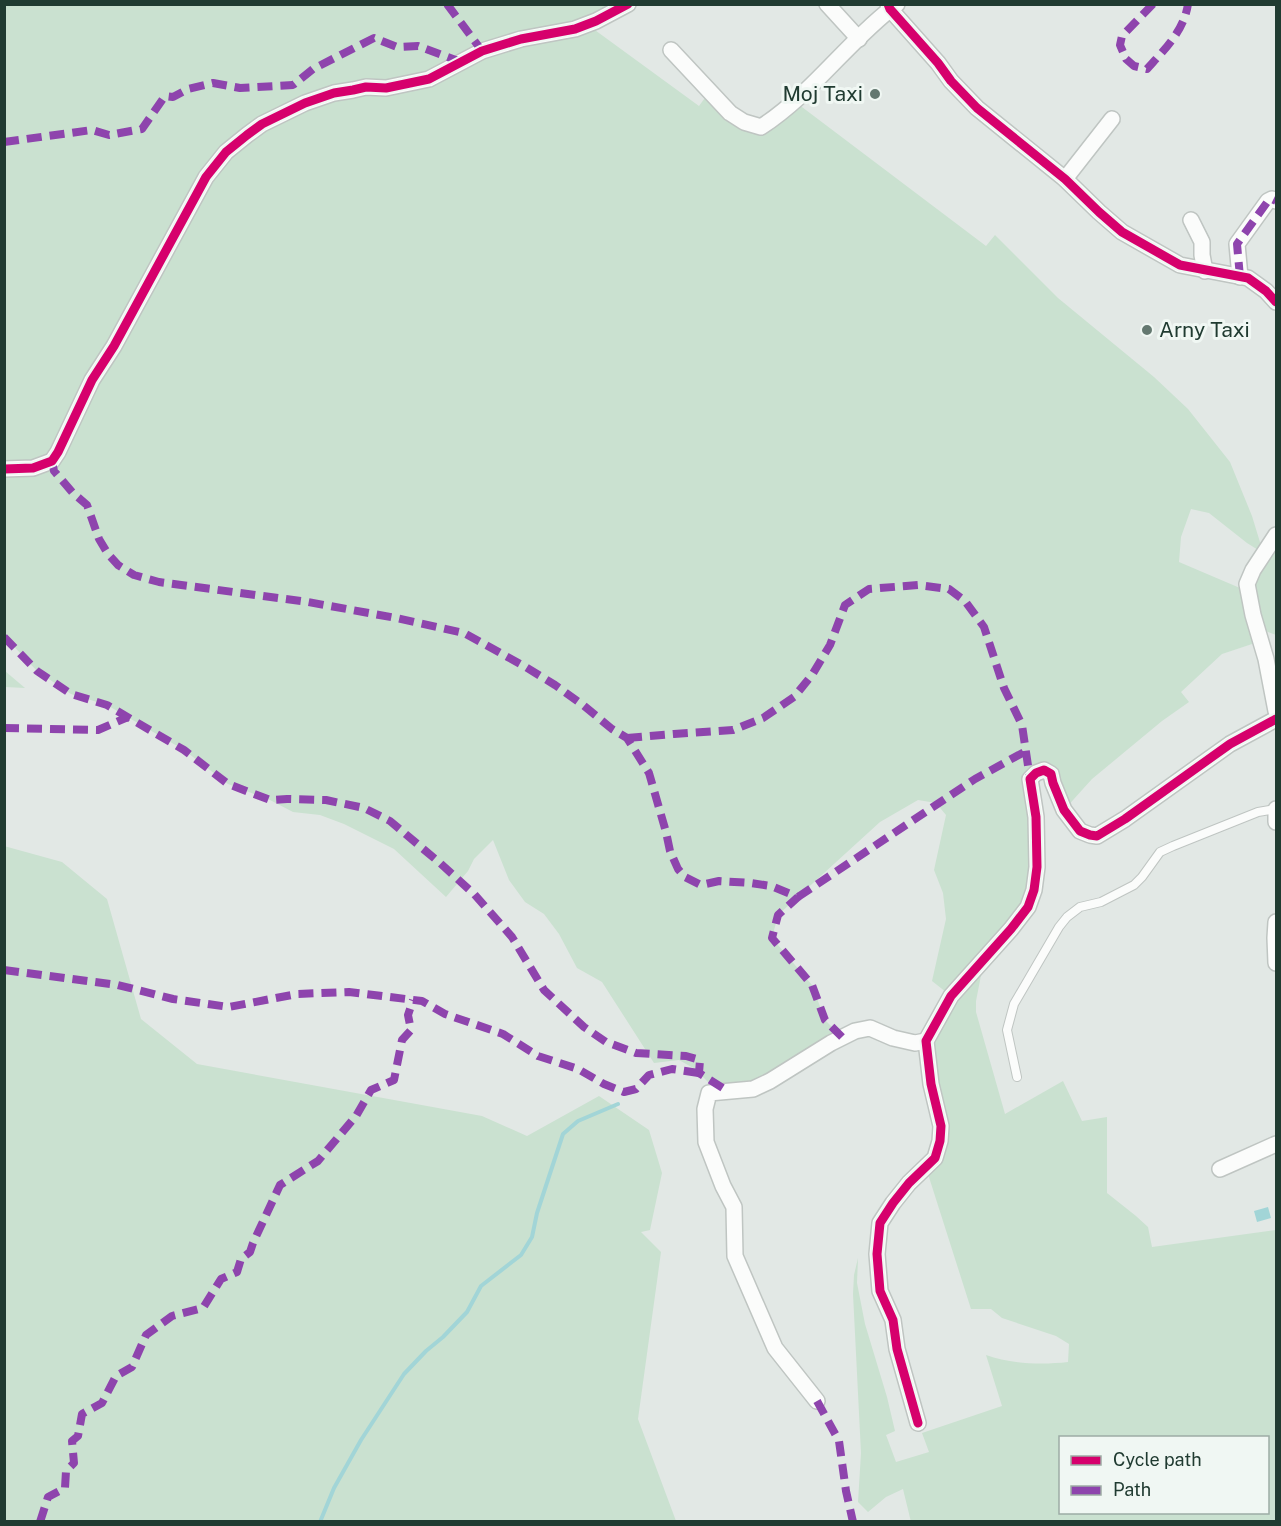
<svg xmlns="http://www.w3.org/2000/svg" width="1281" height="1526" viewBox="0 0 1281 1526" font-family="'Public Sans',sans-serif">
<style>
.green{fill:#cae1d0;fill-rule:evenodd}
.water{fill:#a2d5d7}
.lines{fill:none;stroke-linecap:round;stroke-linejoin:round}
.stream{stroke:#a2d5d7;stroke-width:4}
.lane-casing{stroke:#bfc5c2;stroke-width:10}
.street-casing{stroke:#bfc5c2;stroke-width:18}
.lane{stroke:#fbfcfb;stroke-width:8}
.street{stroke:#fbfcfb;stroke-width:15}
.quiet{stroke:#8e44ad;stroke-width:8;stroke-dasharray:15 8;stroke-linecap:butt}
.cycleway-casing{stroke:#f0f7f3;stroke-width:13}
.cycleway{stroke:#d6006c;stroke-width:9}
.poi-dot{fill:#647870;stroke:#f0f7f3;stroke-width:2}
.labels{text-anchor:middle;stroke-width:6;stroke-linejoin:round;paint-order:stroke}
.poi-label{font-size:21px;fill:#203b31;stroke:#f0f7f3;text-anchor:end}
</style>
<rect width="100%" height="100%" fill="#e2e8e5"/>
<!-- green -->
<g class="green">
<path d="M4,5H628L588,25L699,106L710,91L760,127L794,101L986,246L995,235L1058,298L1154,377L1188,409L1230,462L1252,516L1263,552L1267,549L1276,553V635L1258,628L1261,641L1222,654L1181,692L1189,702L1162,721L1092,779L1064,810L1053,783L1036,773L1034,890L984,960L976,1001V1012L1005,1114L1063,1081L1082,1121L1107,1117V1193L1136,1216L1148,1227L1152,1247L1276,1230V1521L911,1522L903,1489L886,1497L868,1512L858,1502L861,1453L853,1294L854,1275L858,1258L857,1283L865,1324L887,1397L895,1431L886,1435L896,1462L929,1452L922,1433L1002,1406L986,1355C1011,1364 1042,1365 1068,1362L1069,1344L1056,1336L1002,1318L991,1309H971L928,1174L940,1141L927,1060L951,996L932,981L946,919L943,893L934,870L946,815L936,803L918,800L880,822L778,915L772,938L812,985L825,1020L842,1037L770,1081L718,1092L695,1069L679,1060L654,1063L602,982L577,968L559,934L544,914L525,902L509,880L493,840L474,859L468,871L446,897L394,849L344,824L320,815L293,812L270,800L228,784L184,750L107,705L71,694L37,671L5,637ZM1191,509L1209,513L1247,543L1263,553L1247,591L1179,562L1181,537ZM1060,1438H1268V1512H1060Z"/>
<path d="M5,671L25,688L5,687Z"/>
<path d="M4,846L62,862L107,899L141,1019L197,1064L482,1116L527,1136L599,1096L649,1130L662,1173L650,1230L641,1232L661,1252L638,1419L676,1521H5Z"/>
</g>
<!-- water -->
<path class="water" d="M1268,1207L1271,1218L1257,1222L1254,1211Z"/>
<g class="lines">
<!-- stream -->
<path class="stream" d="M320,1522L334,1488L361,1440L404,1374L426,1351L443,1337L467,1312L481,1286L521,1255L532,1237L537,1213L563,1134L578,1121L618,1104"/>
<defs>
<path id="lane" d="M1017,1077L1007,1030L1014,1004L1059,927L1067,917L1080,907L1101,902L1134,885L1142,877L1160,852L1173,846L1258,812L1276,809"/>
<g id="street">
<path d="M827,4L859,39"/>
<path d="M888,4L890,9L938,63L951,81L977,108L1065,179L1099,212L1122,232L1180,265L1248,278L1266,291L1276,302"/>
<path d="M671,50L730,113L744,122L761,127C812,94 848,41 897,4"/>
<path d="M1065,179L1112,119"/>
<path d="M1191,220L1202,242V255L1205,271"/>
<path d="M1240,277L1237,244L1268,201L1272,199L1276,201"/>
<path d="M4,469L33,468L52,461L58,452L92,380L114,346L206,177L226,152L247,135L262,124L305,103L334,93L353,90L366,87L386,88L429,79L482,51L521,39L575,29L596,21L628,4"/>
<path d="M1276,535L1253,570L1247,584L1253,615L1266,659L1276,711"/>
<path d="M1276,809V822"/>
<path d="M1276,922L1275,938L1276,963"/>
<path d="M1220,1169L1276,1144"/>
<path d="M817,1401L775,1348L735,1256L734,1207L723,1186L706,1142L705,1109L709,1093L753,1089L770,1081L831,1043L855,1031L870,1028L893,1038L915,1043L926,1041"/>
<path d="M918,1423L897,1349L893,1320L880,1291L877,1254L880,1223L893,1203L909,1183L935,1158L940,1141L941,1126L931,1084L926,1041L951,996L1011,929L1028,907L1034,890L1037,867L1036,817L1030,779L1036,773L1044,770L1051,774L1053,783L1064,810L1080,831L1090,835L1097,836L1125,819L1230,744L1276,719"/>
</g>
</defs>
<!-- lane casing -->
<use href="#lane" class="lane-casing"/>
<!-- street casing -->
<use href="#street" class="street-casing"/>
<!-- lane -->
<use href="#lane" class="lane"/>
<!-- street -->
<use href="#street" class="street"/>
<!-- quiet -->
<g class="quiet">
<path d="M447,4L482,51"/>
<path d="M1153,4L1122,36L1120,45L1126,59L1134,66L1147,69C1164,50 1184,31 1188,4"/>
<path d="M4,142L92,130L109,135L142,129L165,96L173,97L188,89L213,83L240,88L293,85L313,69L374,38L397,47L418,46L461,62"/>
<path d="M1240,277L1237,244L1268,201L1272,199L1276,201"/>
<path d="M52,461L54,471L73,493L87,505L99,539L108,554L118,565L134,575L159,582L308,602L396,618L464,633L524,666L555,685L583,705L612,729L627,738L649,773L666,832L670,851L678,869L685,877L701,885L719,881L751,883L771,886L798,897L778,915L772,938L812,985L825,1020L842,1037"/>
<path d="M4,637L37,671L71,694L107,705L184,750L228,784L270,800L287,799L326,800L364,808L390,821L440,863L474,894L512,937L544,990L584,1027L606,1042L636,1053L686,1056L700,1060L699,1073L729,1092"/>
<path d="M4,728L98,730L128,717"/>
<path d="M627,738L674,734L733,730L763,718L794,697L812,675L830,645L845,605L869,589L918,585L949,589L965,601L984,627L1004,688L1022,725L1030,779"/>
<path d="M798,897L975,779L1026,751"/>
<path d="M4,970L118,985L173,999L229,1007L297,994L349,992L422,1001L445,1014L503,1034L538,1056L578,1069L604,1084L624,1092L636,1089L649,1075L672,1069L699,1073"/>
<path d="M817,1401L839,1441L846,1491L853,1522"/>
<path d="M40,1522L48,1497L65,1488L66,1471L74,1463L72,1441L78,1436L82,1414L102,1403L116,1376L132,1367L146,1335L172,1316L203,1308L221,1279L237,1272L241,1259L250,1252L253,1243L280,1185L318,1161L356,1116L371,1090L394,1080L402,1040L411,1030L408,1015L413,1000"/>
</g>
<defs>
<g id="cycleway">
<path d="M888,4L890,9L938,63L951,81L977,108L1065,179L1099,212L1122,232L1180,265L1248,278L1266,291L1276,302"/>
<path d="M4,469L33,468L52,461L58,452L92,380L114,346L206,177L226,152L247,135L262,124L305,103L334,93L353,90L366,87L386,88L429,79L482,51L521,39L575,29L596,21L628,4"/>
<path d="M918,1423L897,1349L893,1320L880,1291L877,1254L880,1223L893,1203L909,1183L935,1158L940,1141L941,1126L931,1084L926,1041L951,996L1011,929L1028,907L1034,890L1037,867L1036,817L1030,779L1036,773L1044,770L1051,774L1053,783L1064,810L1080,831L1090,835L1097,836L1125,819L1230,744L1276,719"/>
</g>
</defs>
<!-- cycleway casing -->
<use href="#cycleway" class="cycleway-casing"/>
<!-- cycleway -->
<use href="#cycleway" class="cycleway"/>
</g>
<!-- markers -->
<g class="poi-dot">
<circle cx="875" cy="94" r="6"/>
<circle cx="1147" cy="330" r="6"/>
</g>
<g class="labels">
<!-- poi labels -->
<g class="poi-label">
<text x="863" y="101">Moj Taxi</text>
<text x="1159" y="337" text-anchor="start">Arny Taxi</text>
</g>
</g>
<!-- border -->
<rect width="1281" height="1526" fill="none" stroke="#203b31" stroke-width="12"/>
<!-- legend -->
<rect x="1059" y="1436" width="210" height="78" fill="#f0f7f3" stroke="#9daca5" stroke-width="1.5"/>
<rect x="1071" y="1456" width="30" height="9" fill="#d6006c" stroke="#9daca5" stroke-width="1.5"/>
<text x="1113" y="1466" font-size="18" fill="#203b31">Cycle path</text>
<rect x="1071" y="1486" width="30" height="9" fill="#8e44ad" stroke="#9daca5" stroke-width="1.5"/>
<text x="1113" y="1496" font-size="18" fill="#203b31">Path</text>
</svg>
